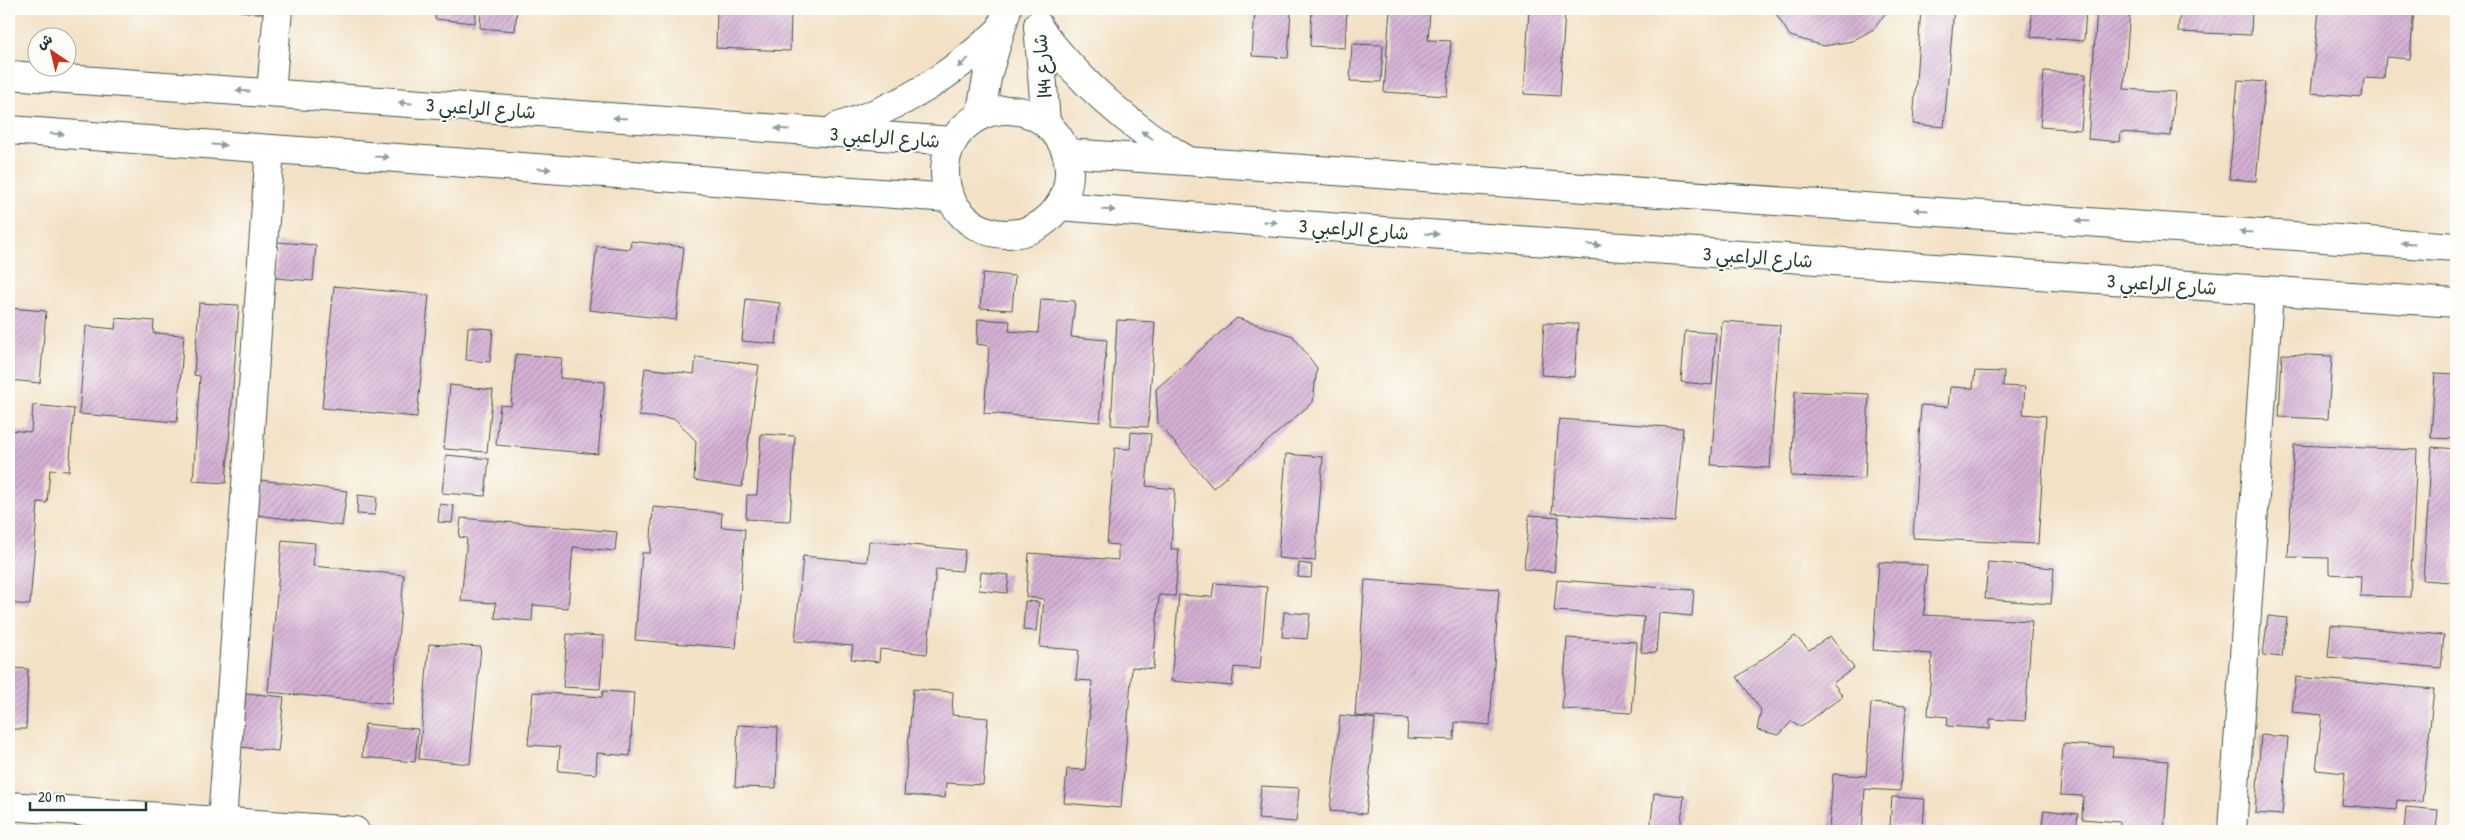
<svg xmlns="http://www.w3.org/2000/svg" width="2465" height="840" viewBox="0 0 2465 840" font-family="'Patrick Hand','Playpen Sans Arabic',sans-serif">
<style>
.building{fill:url(#building-hatch)}
.lines{fill:none;stroke-linecap:round;stroke-linejoin:round}
.minor-casing{stroke:#3f564a;stroke-width:30}
.minor{stroke:#fff;stroke-width:28}
.oneway{fill:#8f9e9a}
.labels{text-anchor:middle;stroke-width:4;stroke-linejoin:round;paint-order:stroke}
.street-label{font-size:19px;fill:#1f3d34;stroke:#fdfcf7}
</style>
<defs>
<pattern id="building-hatch" width="6" height="6" patternUnits="userSpaceOnUse" patternTransform="scale(1.25)"><rect width="6" height="6" fill="#d6b1d5"/><path d="M-1 1l2-2M0 6l6-6M5 7l2-2" fill="none" stroke="#ad91ae"/></pattern>
</defs>
<rect width="100%" height="100%" fill="#fdfcf7"/>
<filter id="ink" filterUnits="userSpaceOnUse"><feTurbulence type="fractalNoise" baseFrequency=".02" numOctaves="2"/><feDisplacementMap in="SourceGraphic" scale="10" xChannelSelector="R" yChannelSelector="G"/><feConvolveMatrix kernelMatrix="1 2 1 2 8 2 1 2 1" color-interpolation-filters="sRGB"/></filter>
<filter id="wash" filterUnits="userSpaceOnUse"><feTurbulence type="fractalNoise" baseFrequency=".0096" numOctaves="4" result="noise"/><feDisplacementMap in="SourceGraphic" scale="20" xChannelSelector="R" yChannelSelector="G"/><feGaussianBlur stdDeviation="1.12" result="paint"/><feColorMatrix in="noise" values="0 0 0 0 0 0 0 0 0 0 0 0 0 0 0 0 0 1.4 0 .05"/><feComposite in="paint" operator="in"/></filter>
<g filter="url(#wash)">
<rect width="100%" height="100%" fill="#f2e1c5"/>
<g id="blocks">
<!-- building -->
<g class="building">
<path d="M224,9H264L263,14Z"/>
<path d="M436,9H476L475,23L435,19Z"/>
<path d="M481,9H517L515,31L480,28Z"/>
<path d="M823,9H839L836,11Z"/>
<path d="M1255,9H1291L1288,58L1252,56Z"/>
<path d="M1312,9H1347L1345,48L1310,46Z"/>
<path d="M1390,9H1430L1428,40L1451,41L1447,96L1384,92Z"/>
<path d="M1529,9H1565L1560,96L1524,94Z"/>
<path d="M1773,9H1884L1887,11L1874,29L1852,41L1824,46L1790,36Z"/>
<path d="M1921,9H1954L1944,127L1913,124Z"/>
<path d="M2032,9H2086L2084,41L2031,37Z"/>
<path d="M2097,9H2130L2124,89L2175,92L2171,136L2121,132L2120,142L2088,139Z"/>
<path d="M2180,9H2252L2251,35L2178,32Z"/>
<path d="M2319,9H2414L2410,59L2386,57L2384,79L2364,78L2362,97L2311,93Z"/>
<path d="M717,10L791,13L790,51L716,48Z"/>
<path d="M1352,44L1383,45L1381,82L1350,81Z"/>
<path d="M2044,71L2086,74L2081,130L2040,127Z"/>
<path d="M2238,80L2265,82L2256,181L2229,179Z"/>
<path d="M631,241L684,247L676,320L589,310L597,246L630,249Z"/>
<path d="M277,242L316,245L313,281L275,278Z"/>
<path d="M983,273L1015,276L1012,310L980,308Z"/>
<path d="M334,286L429,295L417,417L322,408Z"/>
<path d="M746,299L780,303L776,344L742,341Z"/>
<path d="M1041,299L1075,301L1071,337L1107,340L1100,422L984,413L989,346L977,344L978,319L1010,321L1009,331L1038,333Z"/>
<path d="M199,303L239,305L226,483L193,481L200,376L194,375Z"/>
<path d="M9,308L46,311L40,383L9,380Z"/>
<path d="M116,318L154,321L153,333L184,335L177,422L79,414L86,326L115,329Z"/>
<path d="M1237,318L1293,336L1317,368L1313,402L1213,488L1158,423L1156,389Z"/>
<path d="M1117,320L1155,322L1148,427L1111,425Z"/>
<path d="M1722,321L1780,325L1770,468L1711,465Z"/>
<path d="M1544,323L1578,324L1574,377L1541,375Z"/>
<path d="M468,327L493,329L490,362L466,360Z"/>
<path d="M1685,331L1716,333L1712,385L1681,382Z"/>
<path d="M516,354L562,358L560,378L605,382L598,454L496,445L500,405L511,406Z"/>
<path d="M2282,354L2332,356L2328,419L2279,417Z"/>
<path d="M696,357L759,365L742,487L694,480L696,441L675,419L639,416L645,368L694,374Z"/>
<path d="M1975,371L2004,372L2003,386L2025,387L2023,414L2046,416L2038,544L1913,538L1921,405L1948,407L1950,387L1973,388Z"/>
<path d="M2435,373L2456,374V439L2431,438Z"/>
<path d="M450,385L493,390L487,452L444,449Z"/>
<path d="M1795,391L1869,394L1865,479L1791,476Z"/>
<path d="M33,405L74,409L69,471L50,470L47,503L38,502L30,605L9,603V430L31,432Z"/>
<path d="M1559,419L1683,428L1675,522L1552,513Z"/>
<path d="M1131,432L1151,434L1146,486L1175,489L1171,549H1179L1175,596L1159,595L1153,669L1132,667L1121,808L1064,803L1067,769L1085,770L1092,681L1076,680L1079,650L1040,647L1044,599L1026,597L1029,553L1118,560V545L1107,544L1115,448L1130,449Z"/>
<path d="M761,434L795,436L790,521L746,519L747,495H757Z"/>
<path d="M2294,445L2417,450L2410,597L2360,596L2361,576L2329,574V558L2288,557Z"/>
<path d="M2432,447L2456,449V517L2451,582L2423,580Z"/>
<path d="M1286,454L1323,457L1315,561L1278,558Z"/>
<path d="M446,455L489,459L485,496L442,493Z"/>
<path d="M261,480L347,491L342,526L257,515Z"/>
<path d="M358,495L377,497L375,515L357,514Z"/>
<path d="M440,504L454,506L452,523L438,522Z"/>
<path d="M653,507L722,513L721,527L745,529L736,648L635,640L642,553H650Z"/>
<path d="M1529,515L1559,517L1554,572L1524,569Z"/>
<path d="M461,518L617,532L615,551L573,547L568,608L533,605L532,621L495,618L496,603L461,601L467,538L459,537Z"/>
<path d="M282,540L315,543L313,566L404,575L392,704L268,692Z"/>
<path d="M869,541L965,550L962,571L936,569L927,654L880,649L879,662L851,659L853,646L795,641L803,556L867,562Z"/>
<path d="M1879,562L1927,565L1924,615L2032,621L2025,721L1990,719V729L1947,726L1948,717L1928,715L1932,654L1873,650Z"/>
<path d="M1988,562L2054,568L2051,604L1985,599Z"/>
<path d="M1299,563L1312,565L1311,578L1298,577Z"/>
<path d="M981,572L1009,575L1007,593L979,590Z"/>
<path d="M1365,580L1499,589L1490,725L1455,722L1454,740L1407,738L1408,719L1355,716Z"/>
<path d="M1557,580L1694,590L1692,616L1659,613L1656,653L1641,652L1644,617L1554,611Z"/>
<path d="M1214,583L1267,587L1260,669L1234,667L1232,686L1171,681L1179,595L1212,597Z"/>
<path d="M1025,601L1039,602L1036,631L1023,630Z"/>
<path d="M1284,612L1310,614L1307,639L1282,637Z"/>
<path d="M2268,616L2287,618L2282,657L2263,655Z"/>
<path d="M2331,625L2444,635L2441,668L2328,657Z"/>
<path d="M567,634L604,636L600,689L563,687Z"/>
<path d="M1795,636L1809,650L1830,636L1854,668L1833,683L1843,696L1801,727L1792,721L1779,735L1757,730L1761,710L1737,677Z"/>
<path d="M1567,638L1637,642L1632,713L1562,709Z"/>
<path d="M429,644L481,647L470,764L419,759Z"/>
<path d="M9,668L28,669L26,729H9Z"/>
<path d="M2296,677L2434,689L2422,802L2397,800L2396,810L2342,805L2345,773L2316,770L2322,715L2292,712Z"/>
<path d="M913,689L953,692L952,715L988,718L983,785L946,783L945,798L904,795Z"/>
<path d="M603,691L634,693L630,756L597,753L596,774L558,771L560,747L528,745L533,692L602,697Z"/>
<path d="M246,693L284,697L278,751L240,747Z"/>
<path d="M1871,703L1906,706L1900,791L1865,789L1862,831H1829L1833,774L1866,776Z"/>
<path d="M1340,715L1375,719L1366,814L1330,811Z"/>
<path d="M365,724L418,729L415,762L362,757Z"/>
<path d="M738,725L778,727L776,788L735,787Z"/>
<path d="M2261,735L2288,737L2282,815L2255,813Z"/>
<path d="M2063,744L2113,747L2112,757L2169,761L2164,831H2120V822L2082,819L2083,796L2060,795Z"/>
<path d="M1261,786L1299,788L1296,822L1258,819Z"/>
<path d="M1654,793L1684,796L1680,831H1650Z"/>
<path d="M1892,797L1925,799L1923,828L1890,826Z"/>
<path d="M2406,807L2438,810L2436,831H2404Z"/>
<path d="M2044,810L2078,814L2076,831H2041Z"/>
</g>
</g>
</g>
<g filter="url(#ink)">
<use href="#blocks" fill-opacity="0" stroke="#3f564a" stroke-width="1"/>
<g class="lines">
<defs>
<g id="minor">
<path d="M1038,25L1046,123"/>
<path d="M1038,27C1079,81 1126,124 1185,159"/>
<path d="M9,75L953,141"/>
<path d="M271,93L278,9"/>
<circle cx="1007" cy="172" r="62"/>
<path d="M980,116L988,73L1007,9"/>
<path d="M837,127C905,106 947,78 999,31"/>
<path d="M9,130L950,198"/>
<path d="M1067,153L2456,247"/>
<path d="M1059,206L1354,229L2456,303"/>
<path d="M9,806L355,831"/>
<path d="M222,822L270,149"/>
<path d="M2232,831L2269,292"/>
</g>
</defs>
<!-- minor casing -->
<use href="#minor" class="minor-casing"/>
<!-- minor -->
<use href="#minor" class="minor"/>
</g>
<!-- one-way arrows -->
<defs><path id="oneway-solid" d="M-6-.8H1V-3.2L6.5 0L1 3.2V.8H-6Z" transform="scale(1.25)"/></defs>
<g class="oneway">
<use href="#oneway-solid" transform="translate(963 63) rotate(140)"/>
<use href="#oneway-solid" transform="translate(243 91) rotate(-176)"/>
<use href="#oneway-solid" transform="translate(405 103) rotate(-176)"/>
<use href="#oneway-solid" transform="translate(620 118) rotate(-176)"/>
<use href="#oneway-solid" transform="translate(782 129) rotate(-176)"/>
<use href="#oneway-solid" transform="translate(57 134) rotate(4)"/>
<use href="#oneway-solid" transform="translate(1147 135) rotate(-145)"/>
<use href="#oneway-solid" transform="translate(219 145) rotate(4)"/>
<use href="#oneway-solid" transform="translate(382 157) rotate(4)"/>
<use href="#oneway-solid" transform="translate(544 169) rotate(4)"/>
<use href="#oneway-solid" transform="translate(1108 210) rotate(4)"/>
<use href="#oneway-solid" transform="translate(1921 210) rotate(-176)"/>
<use href="#oneway-solid" transform="translate(2083 221) rotate(-176)"/>
<use href="#oneway-solid" transform="translate(1270 222) rotate(4)"/>
<use href="#oneway-solid" transform="translate(2246 232) rotate(-176)"/>
<use href="#oneway-solid" transform="translate(1432 234) rotate(4)"/>
<use href="#oneway-solid" transform="translate(2408 243) rotate(-176)"/>
<use href="#oneway-solid" transform="translate(1594 245) rotate(4)"/>
</g>
</g>
<g class="labels">
<!-- street labels -->
<g class="street-label">
<text transform="translate(1042 66) rotate(-95)" y="7">شارع 44ا</text>
<text transform="translate(481 108) rotate(4)" y="7">شارع الراعبي 3</text>
<text transform="translate(885 137) rotate(4)" y="7">شارع الراعبي 3</text>
<text transform="translate(1354 229) rotate(4)" y="7">شارع الراعبي 3</text>
<text transform="translate(1758 257) rotate(4)" y="7">شارع الراعبي 3</text>
<text transform="translate(2162 284) rotate(4)" y="7">شارع الراعبي 3</text>
</g>
</g>
<!-- margin -->
<rect width="2465" height="840" fill="none" stroke="#fdfcf7" stroke-width="30"/>
<!-- north arrow -->
<g transform="translate(52 52) rotate(325)"><circle r="24" fill="#fdfcf7" stroke="#a4b0a9"/>
<path d="M0-4L9 19L0 12L-9 19Z" fill="#c8321e"/>
<text y="-8" font-size="14" font-weight="bold" text-anchor="middle" fill="#1f3d34">ش</text>
</g>
<!-- scale -->
<path d="M30 802v8h116v-8" fill="none" stroke="#1f3d34" stroke-width="2.5"/>
<text x="38" y="802" font-size="15" fill="#1f3d34" stroke="#fdfcf7" stroke-width="4" paint-order="stroke">20 m</text>
</svg>
